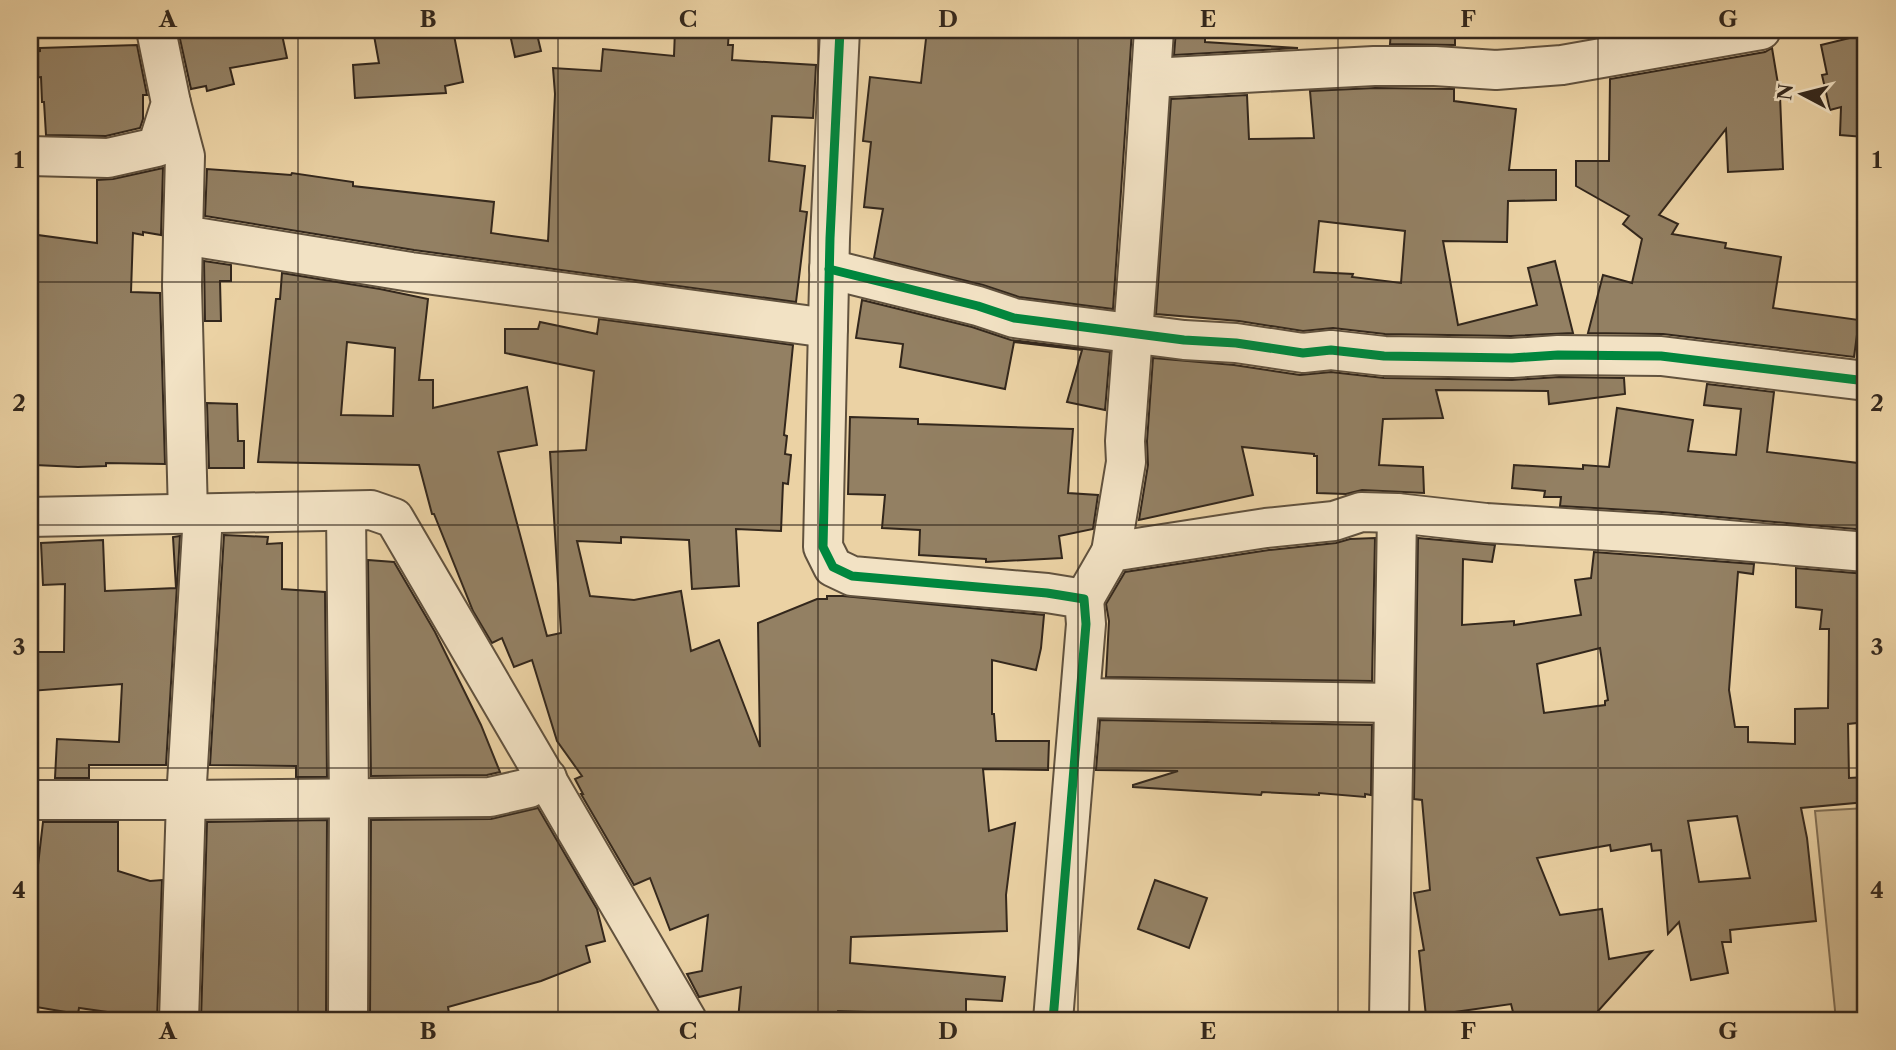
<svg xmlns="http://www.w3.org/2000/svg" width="1896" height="1050" viewBox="0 0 1896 1050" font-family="'Libre Caslon Text',serif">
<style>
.green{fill:#ccb58d;stroke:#806e54;stroke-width:2}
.building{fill:#938063;stroke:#33271c;stroke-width:2;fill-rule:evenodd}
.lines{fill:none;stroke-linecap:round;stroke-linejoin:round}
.minor-casing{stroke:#61523e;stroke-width:42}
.minor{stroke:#f2e2c4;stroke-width:38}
.cycleway-casing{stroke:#f2e2c4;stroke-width:13}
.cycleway{stroke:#00873e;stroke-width:9}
.grid{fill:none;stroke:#33271c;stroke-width:2;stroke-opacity:0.55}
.neatline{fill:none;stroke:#33271c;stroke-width:2.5}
.grid-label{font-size:23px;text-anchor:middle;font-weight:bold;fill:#33271c}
</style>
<rect width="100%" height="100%" fill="#ebd2a4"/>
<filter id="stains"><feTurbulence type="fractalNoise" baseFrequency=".00286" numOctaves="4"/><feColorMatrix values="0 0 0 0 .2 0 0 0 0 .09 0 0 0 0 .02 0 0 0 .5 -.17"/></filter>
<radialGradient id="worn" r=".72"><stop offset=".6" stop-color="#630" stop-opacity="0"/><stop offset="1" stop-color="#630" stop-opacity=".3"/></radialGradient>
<!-- green -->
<path class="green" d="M1866,808V1020H1836L1815,811Z"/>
<!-- building -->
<g class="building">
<path d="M178,30H281L287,58L230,68L234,84L207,91L206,86L191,89Z"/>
<path d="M373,30H453L463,82L445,86L446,93L355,98L353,65L379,63Z"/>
<path d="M509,30H536L541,51L515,57Z"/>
<path d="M675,30H729L728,45H733L732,60L816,65L813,118L772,116L769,161L805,166L800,211L807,212L796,302L414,250L205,216L207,169L291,175L292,173L353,182V186L494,202L491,233L548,241L555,94L553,68L601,71L603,49L674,56Z"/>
<path d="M927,30H1132L1113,309L1019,297L983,285L874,258L883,209L864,207L871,142L863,141L870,77L921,83Z"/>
<path d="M1176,30H1205V42L1298,48L1174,55Z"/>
<path d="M1391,30H1455V45L1390,44Z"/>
<path d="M1866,34V105L1864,137L1840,135L1841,107L1830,110L1822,75L1827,74L1821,45Z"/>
<path d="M137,45L147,95H143V119L140,128L106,136L46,135L44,102H42L41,77L30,78V52L40,51V48Z"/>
<path d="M1772,48L1780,96L1783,169L1728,172L1726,129L1659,215L1678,224L1672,234L1726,243L1725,248L1781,257L1773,308L1859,320L1854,357L1663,334L1588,333L1603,275L1632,283L1642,239L1623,224L1629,216L1576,186V161H1609L1610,79L1765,52Z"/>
<path d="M1375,88L1454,89V101L1516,109L1509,170H1556V200L1508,201L1507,242L1443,241L1458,325L1537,305L1528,268L1555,261L1573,333L1511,336L1385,334L1333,328L1303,331L1239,321L1156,314L1171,99L1247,95L1249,139L1314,138L1310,91ZM1319,221L1405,231L1401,283L1352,277L1353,274L1314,272Z"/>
<path d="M163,168L161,235L143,232V235L133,233L131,292L160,293L165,464L106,463V466L78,467L35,465L30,429V234L97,243V180L113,179Z"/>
<path d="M204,261L231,265V281H220L221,321H205Z"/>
<path d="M282,273L380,289L428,299L419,380H433V408L527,387L537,445L498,452L547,636L561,633L550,452L586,450L594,371L505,353V329H538L540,322L597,334L599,319L793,345L784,435L787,436L785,454L791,455L788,484L783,483L781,531L736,529L739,586L692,589L689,540L621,537V543L577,541L590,596L634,600L681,591L691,651L719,640L760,747L758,623L817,599H827V596H843L1044,615L1041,648L1036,670L992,660V714H994L996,741H1049L1048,770L983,769L989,831L1015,823L1006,895L1007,931L851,937L850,963L1005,977L1002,1001L966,999V1020L896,1019V1013L838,1011L835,1020H738L741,987L699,997L687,974L702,971L708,915L670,930L650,878L634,885L581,794H583L575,779L582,776L557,741L532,660L514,667L502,638L492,643L473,611L434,514H432L419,465L258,462L276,299H280ZM347,342L395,348L393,416L341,415Z"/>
<path d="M862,300L972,327L1011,340L1110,352L1105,410L1067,402L1082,350L1014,342L1005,389L900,367L903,344L856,338Z"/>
<path d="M1153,358L1234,365L1300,375L1331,372L1384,378L1512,380L1559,377L1624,378L1625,394L1549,404L1548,391L1436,390L1443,418L1383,419L1379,465L1423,467L1424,493L1362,490L1346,494L1317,493V456H1314V454L1242,447L1253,495L1139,520L1148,465L1147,441Z"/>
<path d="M1707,384L1774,392L1767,452L1866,464V530L1662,512L1560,506L1561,497H1544L1545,491L1512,488L1514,465L1583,469V465L1609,467L1617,408L1693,420L1688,451L1736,455L1741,409L1704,405Z"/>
<path d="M207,403L237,404L238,441H244V468H209Z"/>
<path d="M850,417L918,419V424L1073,429L1068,493L1098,495L1093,529L1059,536L1062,558L986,562V559L919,555L920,530L882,528L885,495L848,494Z"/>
<path d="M224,535L268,537L267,544L282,543V589L325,592L327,777H296V766L210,765Z"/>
<path d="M180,536L166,765H89V778H55L57,739L119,742L122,684L30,691V652H64L65,584L43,585L41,543L103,540L105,591L176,588L173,537Z"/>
<path d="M1375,538L1372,681L1106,677L1109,621L1106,604L1125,572L1269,550L1336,543L1350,539Z"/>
<path d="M1418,538L1495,545L1492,562L1463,559L1462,625L1514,621V625L1581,615L1575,580L1591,578L1594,552L1754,564L1753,574L1738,572L1729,690L1735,727H1748V742L1795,744V709L1828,708L1829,629H1820L1822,610L1796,607V568L1866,574V722L1848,724L1849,778L1866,777V802L1801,808L1807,838L1816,921L1730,930L1731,942H1722L1728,973L1691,980L1679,922L1668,934L1661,850L1652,851L1651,844L1611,851L1610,845L1537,858L1560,915L1602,909L1609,959L1652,951L1590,1020H1515L1511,1004L1426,1016L1419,951L1424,950L1414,893L1430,890L1422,800L1414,799ZM1600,648L1608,700L1605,701V705L1544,713L1537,664ZM1737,816L1750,878L1699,882L1688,821Z"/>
<path d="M368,560L394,562L435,632L481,725L500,772L487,775L371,776Z"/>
<path d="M1100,720L1372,725L1371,795L1365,794V797L1319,793V795L1262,792L1261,795L1133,787V785L1178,771L1096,770Z"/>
<path d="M538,808L597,909L605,941L586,946L590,962L541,981L448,1007L450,1020H370L371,820L491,819Z"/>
<path d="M327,820L326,1020H201L207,822Z"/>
<path d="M43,822H118V871L150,881L162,880L157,1020H135L136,1016L79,1008L78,1014L30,1006V881L36,882Z"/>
<path d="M1155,880L1207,898L1189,948L1138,929Z"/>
</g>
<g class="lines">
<defs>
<g id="minor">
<path d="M840,30L830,238L823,547L833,567L852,576L1047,593L1084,599L1086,624L1053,1020"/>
<path d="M1151,78L1374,66H1435L1496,70L1562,65L1761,30"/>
<path d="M171,103L185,156L183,235L411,272L828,328"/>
<path d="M30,156L108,158L157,147L171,103L156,30"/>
<path d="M183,235L182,286L188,514"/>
<path d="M829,269L978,306L1014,318L1184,340L1236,343L1303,353L1331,350L1384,356L1512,358L1558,355L1661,356L1866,381"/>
<path d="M346,511L349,798L348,1020"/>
<path d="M30,517L371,510L394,518L687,1020"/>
<path d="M1111,552L1126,462L1125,441L1143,200L1154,30"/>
<path d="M1084,599L1111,552L1266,528L1334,521L1361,512L1397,513L1486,523L1660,534L1866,552"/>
<path d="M1080,698L1394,703"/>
<path d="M30,800H186L490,797L529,788L547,778"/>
<path d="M179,1020L186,800L203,514"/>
<path d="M1389,1020L1397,513"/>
</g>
</defs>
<!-- minor casing -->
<use href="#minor" class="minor-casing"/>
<!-- minor -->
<use href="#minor" class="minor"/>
<defs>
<g id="cycleway">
<path d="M840,30L830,238L823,547L833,567L852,576L1047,593L1084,599L1086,624L1053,1020"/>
<path d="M829,269L978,306L1014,318L1184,340L1236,343L1303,353L1331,350L1384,356L1512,358L1558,355L1661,356L1866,381"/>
</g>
</defs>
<!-- cycleway casing -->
<use href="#cycleway" class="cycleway-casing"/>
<!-- cycleway -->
<use href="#cycleway" class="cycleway"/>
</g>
<!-- grid -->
<path class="grid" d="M298,30V1020M558,30V1020M818,30V1020M1078,30V1020M1338,30V1020M1598,30V1020M30,282H1866M30,525H1866M30,768H1866"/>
<!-- margin -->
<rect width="1896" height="1050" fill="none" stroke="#ebd2a4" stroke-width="77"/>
<!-- north arrow -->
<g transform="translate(1802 94) rotate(277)" stroke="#f2e2c4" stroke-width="5" paint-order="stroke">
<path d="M0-5L12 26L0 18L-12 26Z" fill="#33271c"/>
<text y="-10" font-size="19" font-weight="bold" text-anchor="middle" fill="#33271c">N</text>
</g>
<rect x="38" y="38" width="1819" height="974" class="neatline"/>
<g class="grid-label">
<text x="168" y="27">A</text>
<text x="428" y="27">B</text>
<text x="688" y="27">C</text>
<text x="948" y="27">D</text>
<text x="1208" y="27">E</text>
<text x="1468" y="27">F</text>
<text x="1728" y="27">G</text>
<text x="19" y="168">1</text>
<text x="1877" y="168">1</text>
<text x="19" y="411">2</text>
<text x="1877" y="411">2</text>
<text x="19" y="655">3</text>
<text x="1877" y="655">3</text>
<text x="19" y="898">4</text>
<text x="1877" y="898">4</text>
<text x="168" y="1039">A</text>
<text x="428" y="1039">B</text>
<text x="688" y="1039">C</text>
<text x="948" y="1039">D</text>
<text x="1208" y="1039">E</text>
<text x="1468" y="1039">F</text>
<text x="1728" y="1039">G</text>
</g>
<rect width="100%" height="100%" filter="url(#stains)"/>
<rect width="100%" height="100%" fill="url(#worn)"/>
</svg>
